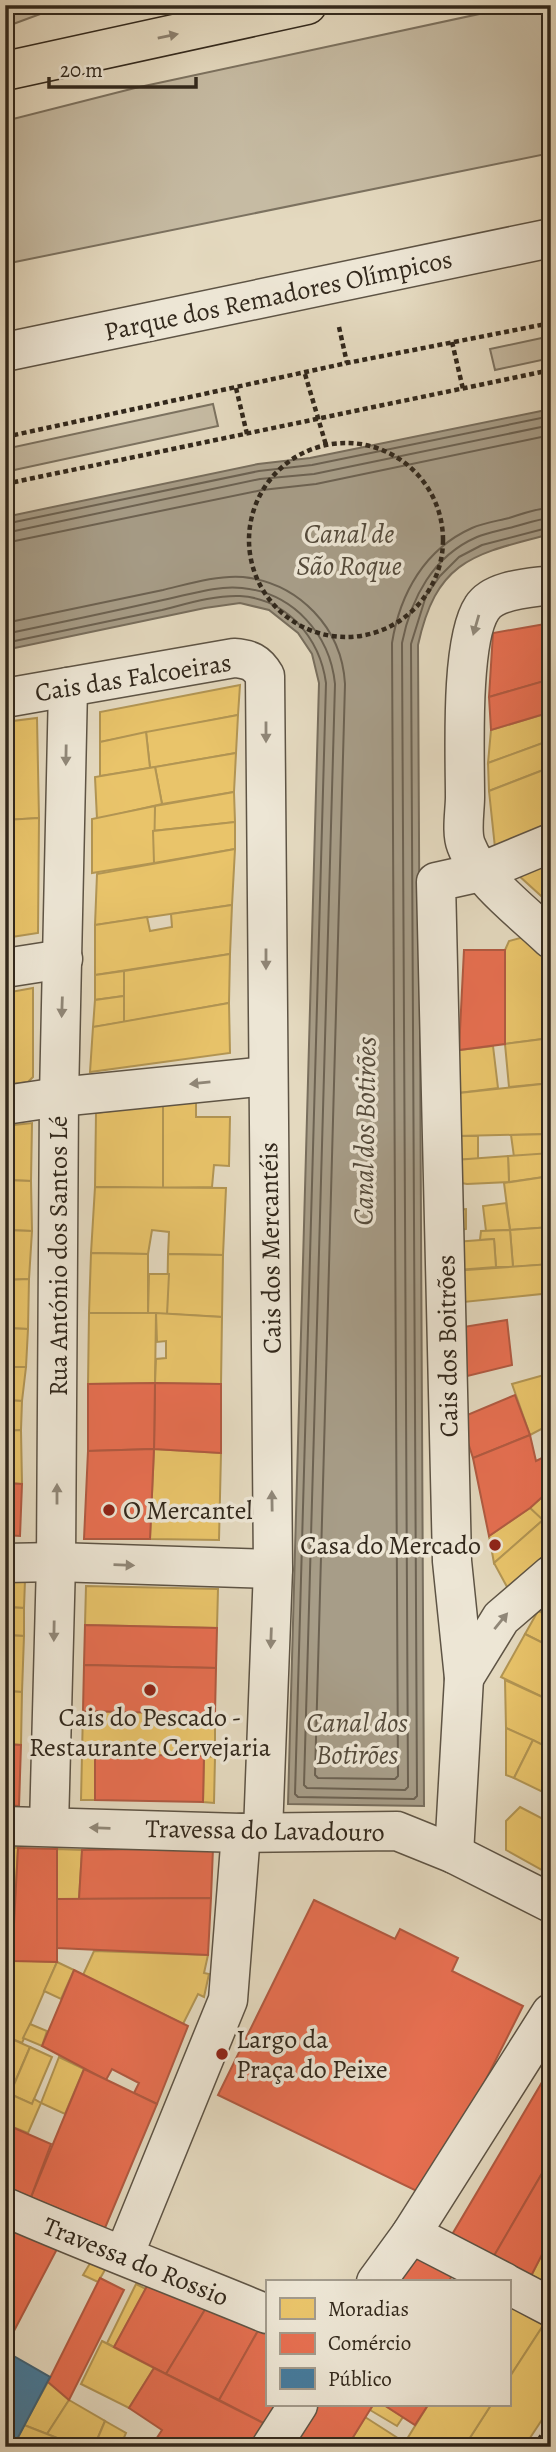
<svg xmlns="http://www.w3.org/2000/svg" width="556" height="2452" viewBox="0 0 556 2452" font-family="Alegreya,serif">
<style>
.green{fill:#c6bba3;stroke:#7c7260;stroke-width:2}
.water{fill:#a79d88;stroke:#786e5d;stroke-width:2}
.homes{fill:#e9c46a;stroke:#b29553;stroke-width:2}
.shops{fill:#e76f51;stroke:#b15a41;stroke-width:2}
.public{fill:#457b9d;stroke:#3f6276;stroke-width:2}
.lines{fill:none;stroke-linecap:round;stroke-linejoin:round}
.shore{stroke:#6c6252;stroke-width:2}
.street-casing{stroke:#5e5445;stroke-width:41}
.highway-casing{stroke:#32281c;stroke-width:41}
.path{stroke:#32281c;stroke-width:4.5;stroke-dasharray:5 3.5;stroke-linecap:butt}
.street{stroke:#ede6d5;stroke-width:38}
.highway{stroke:#e4d9bf;stroke-width:38}
.oneway{fill:#8b806e}
.oneway2{fill:#908778}
.poi-dot{fill:#8f2418;stroke:#ede6d5;stroke-width:2.5}
.labels{text-anchor:middle;stroke-width:7;stroke-linejoin:round;paint-order:stroke}
.street-label{font-size:26px;fill:#32281c;stroke:#ede6d5}
.poi-label{font-size:26px;fill:#32281c;stroke:#ede6d5;text-anchor:start}
.water-label{font-size:28px;font-style:italic;fill:#554b3c;stroke:#ede6d5}
</style>
<rect width="100%" height="100%" fill="#e4d9bf"/>
<filter id="stains"><feTurbulence type="fractalNoise" baseFrequency=".00286" numOctaves="4"/><feColorMatrix values="0 0 0 0 .2 0 0 0 0 .09 0 0 0 0 .02 0 0 0 .5 -.17"/></filter>
<radialGradient id="worn" r=".72"><stop offset=".6" stop-color="#630" stop-opacity="0"/><stop offset="1" stop-color="#630" stop-opacity=".3"/></radialGradient>
<!-- green -->
<g class="green">
<path d="M43,5V13L5,27V7Z"/>
<path d="M521,5H551V153L5,264V121L135,88Z"/>
<path d="M551,336V358L495,370L490,349Z"/>
<path d="M213,404L218,426L5,472V449Z"/>
</g>
<!-- water -->
<path class="water" d="M551,409V534C475,554 437,558 418,645L424,1806L288,1804L319,683L312,654L298,633L269,610L240,603L205,608L5,650V517L258,464L310,458Z"/>
<!-- homes -->
<g class="homes">
<path d="M240,685L238,715L100,742V712Z"/>
<path d="M551,712V740L488,763L491,730Z"/>
<path d="M238,715L236,753L150,768L146,732Z"/>
<path d="M37,718L39,818L6,820L5,722Z"/>
<path d="M146,732L150,768L100,776V742Z"/>
<path d="M551,740V767L489,791L488,763Z"/>
<path d="M236,753L234,792L162,804L155,767Z"/>
<path d="M155,767L162,804L97,819L95,777Z"/>
<path d="M551,767V833L496,857L489,791Z"/>
<path d="M234,792L235,822L153,831L155,806Z"/>
<path d="M155,806L154,863L92,873V819Z"/>
<path d="M39,818L38,933L5,938V820Z"/>
<path d="M235,822V849L154,863L153,831Z"/>
<path d="M235,849L232,905L95,925L97,874Z"/>
<path d="M551,861V905L517,874Z"/>
<path d="M232,905L230,954L95,975V925L147,917L150,931L172,927L171,914Z"/>
<path d="M531,935L551,953V1038L505,1044V950L509,941Z"/>
<path d="M230,954L229,1003L124,1022V971Z"/>
<path d="M124,971V996L95,1000V975Z"/>
<path d="M33,988V1077L28,1082L5,1085V993Z"/>
<path d="M124,996V1022L93,1027L95,1000Z"/>
<path d="M229,1003L230,1053L90,1072L93,1027Z"/>
<path d="M551,1038V1083L509,1087L505,1044Z"/>
<path d="M493,1046L498,1088L459,1093V1050Z"/>
<path d="M551,1083V1134L457,1136L459,1093Z"/>
<path d="M196,1099V1117H230L229,1166L214,1165L212,1187L163,1188V1104Z"/>
<path d="M163,1104V1188L95,1187L96,1113Z"/>
<path d="M32,1123L31,1181L5,1180V1126Z"/>
<path d="M551,1134V1153L514,1157L511,1135Z"/>
<path d="M457,1136H478V1159L455,1160Z"/>
<path d="M551,1153V1176L509,1182L508,1156Z"/>
<path d="M508,1156L509,1182L467,1184L455,1182V1160Z"/>
<path d="M551,1176V1227L510,1230L504,1183Z"/>
<path d="M5,1180L31,1181L32,1231L5,1230Z"/>
<path d="M95,1187L226,1188L223,1255L168,1254L169,1232L152,1230L148,1254L91,1253Z"/>
<path d="M506,1203L510,1230L486,1231L483,1206Z"/>
<path d="M466,1209V1229L456,1231V1210Z"/>
<path d="M551,1227V1264L513,1267L510,1230Z"/>
<path d="M5,1230L32,1231L29,1279L5,1280Z"/>
<path d="M510,1230L513,1267H496L494,1239L480,1240L481,1231Z"/>
<path d="M494,1239L496,1267L457,1270L455,1242Z"/>
<path d="M91,1253L148,1254V1314L89,1313Z"/>
<path d="M168,1254L223,1255L222,1317L167,1314Z"/>
<path d="M551,1264V1293L454,1303L452,1271Z"/>
<path d="M149,1274H169L167,1314H148Z"/>
<path d="M29,1279L28,1329L5,1328V1280Z"/>
<path d="M89,1313H156L155,1383L88,1384Z"/>
<path d="M156,1313L222,1317L221,1384L155,1383L156,1359L166,1358V1341L157,1342Z"/>
<path d="M5,1328L28,1329L26,1367H5Z"/>
<path d="M5,1367H26L22,1401L5,1400Z"/>
<path d="M551,1373V1424L530,1435L512,1384Z"/>
<path d="M5,1400L22,1401L21,1430L5,1431Z"/>
<path d="M21,1430L22,1484L5,1483V1431Z"/>
<path d="M154,1449L221,1453L219,1540L150,1539Z"/>
<path d="M551,1489V1530L530,1508Z"/>
<path d="M530,1508L543,1520L494,1563L489,1536Z"/>
<path d="M543,1520L551,1530V1549L512,1596L494,1563Z"/>
<path d="M5,1579L25,1580L24,1608L5,1607Z"/>
<path d="M86,1586L218,1589L217,1628L85,1625Z"/>
<path d="M551,1601V1616L544,1612Z"/>
<path d="M5,1607L24,1608V1636L5,1635Z"/>
<path d="M538,1611L551,1616V1647L525,1634Z"/>
<path d="M525,1634L551,1647V1701L501,1677Z"/>
<path d="M5,1635L24,1636L22,1692L5,1691Z"/>
<path d="M505,1680L551,1701V1749L506,1728Z"/>
<path d="M5,1691L22,1692L21,1745L5,1744Z"/>
<path d="M83,1711L215,1714V1757L82,1754Z"/>
<path d="M506,1728L533,1740L514,1778L506,1775Z"/>
<path d="M533,1740L551,1749V1796L514,1778Z"/>
<path d="M82,1754H95V1800H81Z"/>
<path d="M204,1756L215,1757L214,1803L203,1802Z"/>
<path d="M520,1807L551,1823V1875L506,1850V1821Z"/>
<path d="M5,1847L18,1848L13,1936L5,1937Z"/>
<path d="M57,1849L82,1850L79,1899H57Z"/>
<path d="M13,1936L12,1961L5,1960V1937Z"/>
<path d="M94,1951L208,1955L204,1973L209,1974L204,1997L198,1994L183,2024L83,1975Z"/>
<path d="M5,1960L57,1962L22,2043L5,2036Z"/>
<path d="M57,1962L74,1970L61,1999L44,1991Z"/>
<path d="M30,2024L47,2031L42,2046L23,2038Z"/>
<path d="M5,2036L30,2047L5,2105Z"/>
<path d="M30,2047L52,2057L32,2104L10,2094Z"/>
<path d="M59,2057L84,2069L65,2114L41,2103Z"/>
<path d="M10,2094L32,2104L34,2099L41,2103L28,2133L5,2124V2105Z"/>
<path d="M551,2237V2292L529,2280Z"/>
<path d="M92,2260L106,2268L98,2282L83,2275Z"/>
<path d="M136,2284L146,2289L114,2347L107,2343Z"/>
<path d="M509,2300L548,2318L509,2378Z"/>
<path d="M548,2318L551,2319V2406L524,2447H464L491,2405H509V2378Z"/>
<path d="M102,2341L154,2368L129,2408L81,2384Z"/>
<path d="M48,2382L69,2400L47,2434L24,2425Z"/>
<path d="M69,2400L105,2421L94,2447H78L47,2434Z"/>
<path d="M373,2405H384L403,2417L397,2426L370,2410Z"/>
<path d="M428,2405H491L464,2447H419L407,2439Z"/>
<path d="M365,2417L404,2442L401,2447H347Z"/>
<path d="M105,2421L126,2433L120,2447H94Z"/>
<path d="M24,2425L47,2434L75,2445L20,2447L14,2444Z"/>
<path d="M551,2433V2447H542Z"/>
<path d="M407,2439L419,2447H401Z"/>
</g>
<!-- shops -->
<g class="shops">
<path d="M551,623V679L489,697L493,633Z"/>
<path d="M551,679V712L491,730L489,697Z"/>
<path d="M464,950H505V1044L459,1050Z"/>
<path d="M507,1320L512,1365L451,1380V1329Z"/>
<path d="M155,1383L221,1384V1453L154,1449Z"/>
<path d="M155,1383L154,1449L88,1451V1384Z"/>
<path d="M515,1395L530,1435L473,1458L460,1418Z"/>
<path d="M530,1435L536,1461L546,1456L551,1465V1489L530,1508L489,1536L473,1458Z"/>
<path d="M154,1449L150,1539H84L88,1451Z"/>
<path d="M5,1483L22,1484L20,1536L5,1535Z"/>
<path d="M85,1625L217,1628L216,1668L84,1665Z"/>
<path d="M84,1665L216,1668L215,1714L83,1711Z"/>
<path d="M5,1744L21,1745L19,1806L5,1805Z"/>
<path d="M95,1754L204,1756L203,1802L95,1800Z"/>
<path d="M18,1848L57,1849V1962L12,1961Z"/>
<path d="M213,1848L211,1898L79,1899L82,1850Z"/>
<path d="M211,1898L208,1955L57,1948V1899Z"/>
<path d="M314,1900L395,1939L400,1929L458,1958L452,1971L523,2006L427,2196L218,2095Z"/>
<path d="M74,1970L188,2026L157,2104L134,2093L139,2083L112,2069L106,2080L42,2046Z"/>
<path d="M551,2067V2158L491,2261L450,2238Z"/>
<path d="M84,2069L157,2104L105,2228L31,2197Z"/>
<path d="M5,2124L51,2144L31,2197L5,2186Z"/>
<path d="M551,2158V2237L529,2280L491,2261Z"/>
<path d="M8,2226L57,2249L5,2348V2232Z"/>
<path d="M411,2249L454,2273L448,2282H391Z"/>
<path d="M100,2278L124,2290L69,2400L48,2382Z"/>
<path d="M147,2286L206,2308L166,2374L114,2347Z"/>
<path d="M206,2308L259,2329L219,2400L166,2374Z"/>
<path d="M259,2329L267,2332V2405H288L273,2428L219,2400Z"/>
<path d="M154,2368L273,2428L262,2447H151L162,2430L129,2408Z"/>
<path d="M309,2405H373L347,2447H304L289,2436Z"/>
<path d="M384,2405H428L415,2425Z"/>
</g>
<!-- public -->
<path class="public" d="M5,2351L50,2377L13,2447H5Z"/>
<g class="lines">
<!-- shore -->
<g class="shore">
<path d="M5,524L259,471L312,465L551,416"/>
<path d="M5,533L260,479L314,474L551,425"/>
<path d="M5,543L262,490L316,484L551,435"/>
<path d="M5,623C58,612 111,601 163,590C188,584 217,575 243,577C299,583 342,628 345,684L315,1775L318,1778L395,1779L398,1776L392,643C400,593 425,549 472,528C483,523 497,521 509,518C522,514 537,508 551,508"/>
<path d="M5,634C58,623 110,612 163,600C188,595 217,585 242,588C293,593 330,634 335,684L304,1785L307,1788L405,1790L408,1787L402,643C411,598 433,556 477,537C487,533 498,531 509,528C522,525 537,519 551,518"/>
<path d="M5,643C57,632 110,621 162,610C186,604 215,595 240,596C288,599 320,639 326,683L295,1794L298,1797L414,1799L417,1796L411,644L426,596L440,576L459,557L482,545L551,527"/>
</g>
<defs>
<g id="street">
<path d="M5,352L551,238"/>
<path d="M551,585C531,588 494,589 482,608C460,641 465,755 465,797C465,811 461,832 466,845C479,880 524,913 551,939"/>
<path d="M5,698L234,658C249,659 257,662 265,676L273,1569L263,1832"/>
<path d="M5,968L63,959"/>
<path d="M5,1105L59,1097L268,1076"/>
<path d="M5,1563L56,1562L273,1569"/>
<path d="M464,1678L501,1618L551,1575"/>
<path d="M5,1826L241,1833L397,1831L454,1854L551,1903"/>
<path d="M49,1826L56,1562L59,1097L68,687"/>
<path d="M454,1854L464,1678L452,1561L436,882L481,872L551,843"/>
<path d="M5,2207C92,2245 180,2278 267,2314"/>
<path d="M411,2234L504,2282"/>
<path d="M124,2255L228,2000L241,1833"/>
<path d="M376,2282L411,2234L551,2013"/>
<path d="M509,2285L551,2307"/>
<path d="M271,2447L298,2405"/>
</g>
<path id="highway" d="M5,71L307,5"/>
</defs>
<!-- street casing -->
<use href="#street" class="street-casing"/>
<!-- highway casing -->
<use href="#highway" class="highway-casing"/>
<!-- path -->
<g class="path">
<path d="M339,327L347,363"/>
<path d="M452,342L463,389"/>
<path d="M305,374L326,445"/>
<path d="M236,388L247,434"/>
<path d="M5,437L347,363L551,323"/>
<circle cx="346" cy="540" r="97"/>
<path d="M5,484L551,370"/>
<path d="M534,2447L551,2421"/>
</g>
<!-- street -->
<use href="#street" class="street"/>
<!-- highway -->
<use href="#highway" class="highway"/>
</g>
<!-- one-way arrows -->
<defs><path id="oneway-solid" d="M-6-.8H1V-3.2L6.5 0L1 3.2V.8H-6Z" transform="scale(1.75)"/></defs>
<use class="oneway" href="#oneway-solid" transform="translate(168 36) rotate(-12)"/>
<g class="oneway2">
<use href="#oneway-solid" transform="translate(476 625) rotate(106)"/>
<use href="#oneway-solid" transform="translate(266 732) rotate(90)"/>
<use href="#oneway-solid" transform="translate(66 755) rotate(91)"/>
<use href="#oneway-solid" transform="translate(266 959) rotate(90)"/>
<use href="#oneway-solid" transform="translate(62 1007) rotate(92)"/>
<use href="#oneway-solid" transform="translate(200 1083) rotate(174)"/>
<use href="#oneway-solid" transform="translate(57 1494) rotate(-90)"/>
<use href="#oneway-solid" transform="translate(272 1501) rotate(-91)"/>
<use href="#oneway-solid" transform="translate(124 1565) rotate(2)"/>
<use href="#oneway-solid" transform="translate(501 1621) rotate(-51)"/>
<use href="#oneway-solid" transform="translate(54 1631) rotate(91)"/>
<use href="#oneway-solid" transform="translate(271 1638) rotate(92)"/>
<use href="#oneway-solid" transform="translate(100 1828) rotate(-178)"/>
</g>
<!-- markers -->
<g class="poi-dot">
<circle cx="109" cy="1510" r="7"/>
<circle cx="495" cy="1545" r="7"/>
<circle cx="150" cy="1690" r="7"/>
<circle cx="222" cy="2054" r="7"/>
</g>
<g class="labels">
<!-- street labels -->
<g class="street-label">
<text transform="translate(278 295) rotate(-12)" y="9">Parque dos Remadores Olímpicos</text>
<text transform="translate(133 677) rotate(-9)" y="9">Cais das Falcoeiras</text>
<text transform="translate(270 1248) rotate(-91)" y="9">Cais dos Mercantéis</text>
<text transform="translate(58 1256) rotate(-90)" y="9">Rua António dos Santos Lé</text>
<text transform="translate(447 1346) rotate(-91)" y="9">Cais dos Boitrões</text>
<text transform="translate(265 1830) rotate(1)" y="9">Travessa do Lavadouro</text>
<text transform="translate(136 2261) rotate(22)" y="9">Travessa do Rossio</text>
</g>
<!-- poi labels -->
<g class="poi-label">
<text x="123" y="1519">O Mercantel</text>
<text x="481" y="1554" text-anchor="end">Casa do Mercado</text>
<text x="150" y="1726" text-anchor="middle">Cais do Pescado -<tspan x="150" dy="30">Restaurante Cervejaria</tspan></text>
<text x="236" y="2048">Largo da<tspan x="236" dy="30">Praça do Peixe</tspan></text>
</g>
<!-- water labels -->
<g class="water-label">
<text x="349" y="543">Canal de<tspan x="349" dy="32">São Roque</tspan></text>
<text transform="translate(364 1131) rotate(-89)" y="10">Canal dos Botirões</text>
<text x="357" y="1732">Canal dos<tspan x="357" dy="32">Botirões</tspan></text>
</g>
</g>
<!-- margin -->
<rect width="556" height="2452" fill="none" stroke="#e4d9bf" stroke-width="28"/>
<rect x="7" y="7" width="542" height="2438" fill="none" stroke="#32281c" stroke-width="3.5"/>
<rect x="14" y="14" width="528" height="2424" fill="none" stroke="#32281c" stroke-width="2"/>
<!-- legend -->
<rect x="266" y="2280" width="245" height="126" fill="#ede6d5" stroke="#a29a8b" stroke-width="2"/>
<rect x="280" y="2298" width="35" height="21" fill="#e9c46a" stroke="#a29a8b" stroke-width="2"/>
<text x="328" y="2316" font-size="21" fill="#32281c">Moradias</text>
<rect x="280" y="2333" width="35" height="21" fill="#e76f51" stroke="#a29a8b" stroke-width="2"/>
<text x="328" y="2350" font-size="21" fill="#32281c">Comércio</text>
<rect x="280" y="2368" width="35" height="21" fill="#457b9d" stroke="#a29a8b" stroke-width="2"/>
<text x="328" y="2386" font-size="21" fill="#32281c">Público</text>
<!-- scale -->
<path d="M49 77v10h147v-10" fill="none" stroke="#32281c" stroke-width="3.5"/>
<text x="60" y="77" font-size="21" fill="#32281c" stroke="#ede6d5" stroke-width="5" paint-order="stroke">20 m</text>
<rect width="100%" height="100%" filter="url(#stains)"/>
<rect width="100%" height="100%" fill="url(#worn)"/>
</svg>
